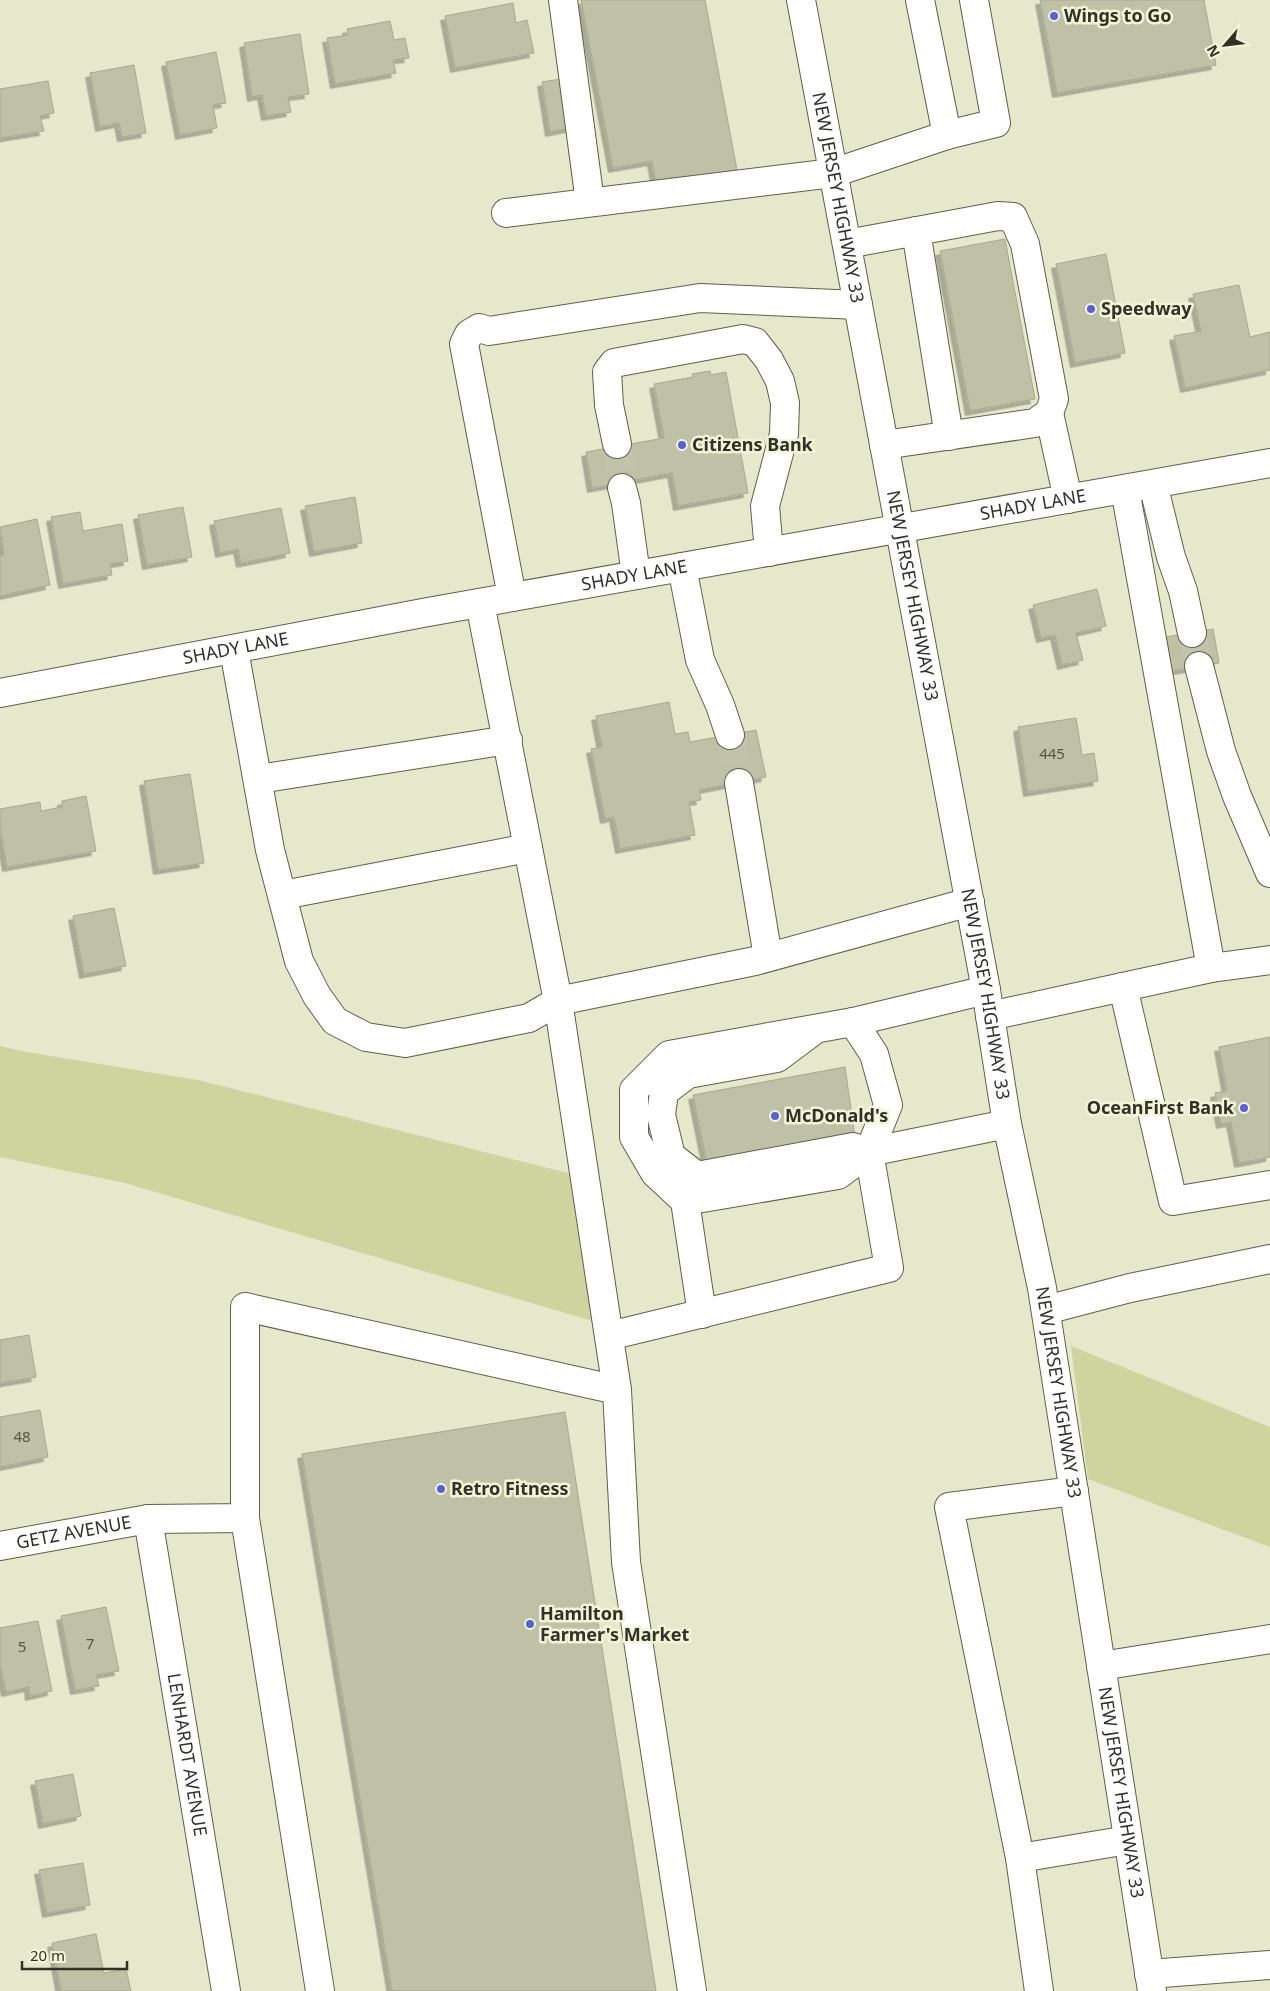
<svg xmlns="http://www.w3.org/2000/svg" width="1270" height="1991" viewBox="0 0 1270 1991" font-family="'Noto Sans',sans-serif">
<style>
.green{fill:#cfd39e}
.building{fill:#bec1a5;stroke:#a6a98e;filter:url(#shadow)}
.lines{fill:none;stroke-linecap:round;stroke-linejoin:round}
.minor-tunnel{stroke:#c1c4aa;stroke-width:28;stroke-dasharray:28 14;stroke-linecap:butt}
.minor-casing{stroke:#5e6047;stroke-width:30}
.major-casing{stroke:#5e6047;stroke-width:30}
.minor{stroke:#fff;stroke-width:28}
.major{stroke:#fff;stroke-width:28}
.poi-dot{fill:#5861d8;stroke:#f2f5d8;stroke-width:2}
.labels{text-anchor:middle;stroke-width:5;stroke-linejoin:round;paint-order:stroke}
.number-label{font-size:15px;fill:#545646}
.poi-label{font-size:18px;font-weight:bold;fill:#313227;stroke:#f2f5d8;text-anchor:start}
.street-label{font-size:18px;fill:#313227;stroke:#f2f5d8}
</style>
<defs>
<filter id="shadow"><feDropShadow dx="-4.5" dy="4.5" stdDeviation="0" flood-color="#0004"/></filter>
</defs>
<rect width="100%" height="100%" fill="#e5e8cb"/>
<!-- green -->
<g class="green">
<path d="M0,1046L26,1052L198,1080L576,1175L596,1322L125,1183L0,1157Z"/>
<path d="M1071,1346L1270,1427V1547L1088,1479Z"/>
</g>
<!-- building -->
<g class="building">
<path d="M581,0H705L737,170L656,184L652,161L613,168Z"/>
<path d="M1040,0H1204L1216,65L1057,93Z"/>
<path d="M513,3L516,23L527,20L534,53L455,68L445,16Z"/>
<path d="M390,21L394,40L405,38L409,58L393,60L396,73L335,84L327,38L348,35L347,29Z"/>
<path d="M300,34L309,94L288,97L291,112L266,116L262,95L252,97L244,43Z"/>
<path d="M216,52L226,103L213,105L217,128L180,135L166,62Z"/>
<path d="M134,65L146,133L122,137L119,123L100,127L90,73Z"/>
<path d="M561,79L570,128L550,132L542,82Z"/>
<path d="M48,81L54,113L40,116L44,131L0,138V89Z"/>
<path d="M1005,239L1035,399L970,411L940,251Z"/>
<path d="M1106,254L1125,353L1075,363L1056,264Z"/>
<path d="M1239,285L1250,337L1270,332V370L1185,388L1174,336L1201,331L1193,294Z"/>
<path d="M710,371L711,375L726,372L748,493L678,506L672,473L592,488L586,452L664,438L654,384L693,377L692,374Z"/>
<path d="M355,497L362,543L314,552L305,506Z"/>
<path d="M183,507L192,557L147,565L138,515Z"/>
<path d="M281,508L290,553L241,563L238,549L220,553L214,521Z"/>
<path d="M80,512L83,531L122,524L128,561L110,564L112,575L63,584L51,517Z"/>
<path d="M37,519L50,585L0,596V556L4,555L0,527Z"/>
<path d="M1097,589L1106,626L1076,633L1083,660L1062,665L1055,635L1041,638L1033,605Z"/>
<path d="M1213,629L1219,663L1172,671L1166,637Z"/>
<path d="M669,702L675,734L688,732L690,742L756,730L766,777L699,790L701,800L689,802L695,835L620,849L614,817L605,819L591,749L602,747L596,716Z"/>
<path d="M1076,718L1082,755L1094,753L1098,781L1028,792L1018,727Z"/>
<path d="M190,774L204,863L158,870L144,781Z"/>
<path d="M86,796L96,851L7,867L0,827V809L40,802L41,811L62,807V801Z"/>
<path d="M114,908L126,966L84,974L73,916Z"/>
<path d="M1270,1037V1157L1239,1163L1231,1122L1221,1124L1215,1093L1227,1091L1219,1047Z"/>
<path d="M845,1067L855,1137L707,1164L693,1095Z"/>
<path d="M29,1335L36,1377L0,1383V1340Z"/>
<path d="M40,1410L48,1457L0,1467V1417Z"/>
<path d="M565,1412L656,1991H392L302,1454Z"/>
<path d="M106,1607L119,1671L96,1675L99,1686L75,1690L61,1616Z"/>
<path d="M38,1621L52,1691L30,1696L29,1687L6,1692L0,1665V1628Z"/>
<path d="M73,1774L81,1816L43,1824L35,1781Z"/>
<path d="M83,1863L90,1905L47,1913L39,1870Z"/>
<path d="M96,1934L104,1973L126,1969L131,1991H61L52,1943Z"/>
</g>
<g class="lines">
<!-- minor-tunnel -->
<g class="minor-tunnel">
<path d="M617,444L622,488"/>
<path d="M1192,633L1199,666"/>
<path d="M730,735L739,783"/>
</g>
<defs>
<g id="minor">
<path d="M563,0L590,202"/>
<path d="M920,0L947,135"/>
<path d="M506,213L833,173L947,135L996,123L974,0"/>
<path d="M916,231L949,436"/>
<path d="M847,244L998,216L1013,217L1025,244L1054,399L1049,413L1035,423L884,445"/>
<path d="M1049,413L1068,499"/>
<path d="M617,444L609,405L607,372L614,363L743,339L755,342L769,360L780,381L785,403L784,434L765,506L769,552"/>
<path d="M1153,484L1171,557L1183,591L1192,633"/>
<path d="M622,488L626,503L636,575"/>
<path d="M1125,489L1211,968"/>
<path d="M682,567L700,660L720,705L730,735"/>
<path d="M512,597L464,344L469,334L479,328L489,331L700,298L858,305"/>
<path d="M480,603L558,1001L755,961L970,902"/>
<path d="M234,650L270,850L299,961L317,996L335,1021L366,1037L405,1043L529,1018L558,1001L617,1390L626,1562L692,1991"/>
<path d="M1199,666L1221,751L1237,796L1270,873"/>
<path id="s1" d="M0,693L428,612L1270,463"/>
<path d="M259,779L508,740"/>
<path d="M739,783L768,957"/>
<path d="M283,895L528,848"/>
<path d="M1123,987L1211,968L1270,960"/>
<path d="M990,1016L1123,987L1173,1201L1270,1185"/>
<path d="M812,1032L777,1058L688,1074L664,1092L661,1115L671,1156L697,1176L853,1147L869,1152"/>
<path d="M685,1201L838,1175L869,1152L1007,1124"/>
<path d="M1046,1310L1130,1288L1270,1259"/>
<path d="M702,1314L685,1201L655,1173L634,1137V1090L669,1055L853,1022L986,990"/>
<path d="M609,1336L889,1268L869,1152L888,1105L874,1054L853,1022"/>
<path d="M245,1518L320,1991"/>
<path id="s2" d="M148,1519L226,1991"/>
<path id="s3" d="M0,1546L148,1519L245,1518V1307L617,1390"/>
<path d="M1101,1666L1270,1639"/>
<path d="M1020,1858L1128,1840"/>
<path d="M1149,1974L1270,1965"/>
<path d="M1039,1991L1020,1858L949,1507L1074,1491"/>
</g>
<g id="major">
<path id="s4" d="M801,0L986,990L1007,1124L1042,1288L1152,1991"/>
</g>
</defs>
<!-- minor casing -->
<use href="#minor" class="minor-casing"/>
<!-- major casing -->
<use href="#major" class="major-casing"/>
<!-- minor -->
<use href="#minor" class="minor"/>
<!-- major -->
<use href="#major" class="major"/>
</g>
<!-- markers -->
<g class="poi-dot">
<circle cx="1054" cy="16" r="5"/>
<circle cx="1091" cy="309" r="5"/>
<circle cx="682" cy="445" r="5"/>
<circle cx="1244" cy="1108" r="5"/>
<circle cx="775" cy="1116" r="5"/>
<circle cx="441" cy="1489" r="5"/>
<circle cx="530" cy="1624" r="5"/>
</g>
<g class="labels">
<!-- number labels -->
<g class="number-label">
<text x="1052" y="759">445</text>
<text x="22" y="1442">48</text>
<text x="90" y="1649">7</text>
<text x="22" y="1652">5</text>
</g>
<!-- poi labels -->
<g class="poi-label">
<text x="1064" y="22">Wings to Go</text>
<text x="1101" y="315">Speedway</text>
<text x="692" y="451">Citizens Bank</text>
<text x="1234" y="1114" text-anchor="end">OceanFirst Bank</text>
<text x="785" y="1122">McDonald's</text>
<text x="451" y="1495">Retro Fitness</text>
<text x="540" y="1620">Hamilton<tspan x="540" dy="21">Farmer's Market</tspan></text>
</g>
<!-- street labels -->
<g class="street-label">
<text dy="6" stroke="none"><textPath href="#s4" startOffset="201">NEW JERSEY HIGHWAY 33</textPath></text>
<text dy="6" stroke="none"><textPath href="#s1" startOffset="1050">SHADY LANE</textPath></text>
<text dy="6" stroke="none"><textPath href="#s1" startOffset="645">SHADY LANE</textPath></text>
<text dy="6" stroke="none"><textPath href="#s4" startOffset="606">NEW JERSEY HIGHWAY 33</textPath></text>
<text dy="6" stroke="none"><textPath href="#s1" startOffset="240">SHADY LANE</textPath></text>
<text dy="6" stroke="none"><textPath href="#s4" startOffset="1011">NEW JERSEY HIGHWAY 33</textPath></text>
<text dy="6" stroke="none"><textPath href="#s4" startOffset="1416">NEW JERSEY HIGHWAY 33</textPath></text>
<text dy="6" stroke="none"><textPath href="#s3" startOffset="75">GETZ AVENUE</textPath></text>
<text dy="6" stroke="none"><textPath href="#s2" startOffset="239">LENHARDT AVENUE</textPath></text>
<text dy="6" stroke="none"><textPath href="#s4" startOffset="1821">NEW JERSEY HIGHWAY 33</textPath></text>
</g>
</g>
<!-- north arrow -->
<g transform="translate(1225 45) rotate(242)" stroke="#f2f5d8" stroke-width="4" paint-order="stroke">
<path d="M0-4L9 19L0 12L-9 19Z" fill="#313227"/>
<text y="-8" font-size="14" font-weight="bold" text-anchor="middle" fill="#313227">N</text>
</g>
<!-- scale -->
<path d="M22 1961v8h105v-8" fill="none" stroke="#313227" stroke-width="2.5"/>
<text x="30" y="1961" font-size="15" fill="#313227" stroke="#f2f5d8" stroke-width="4" paint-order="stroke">20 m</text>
</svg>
